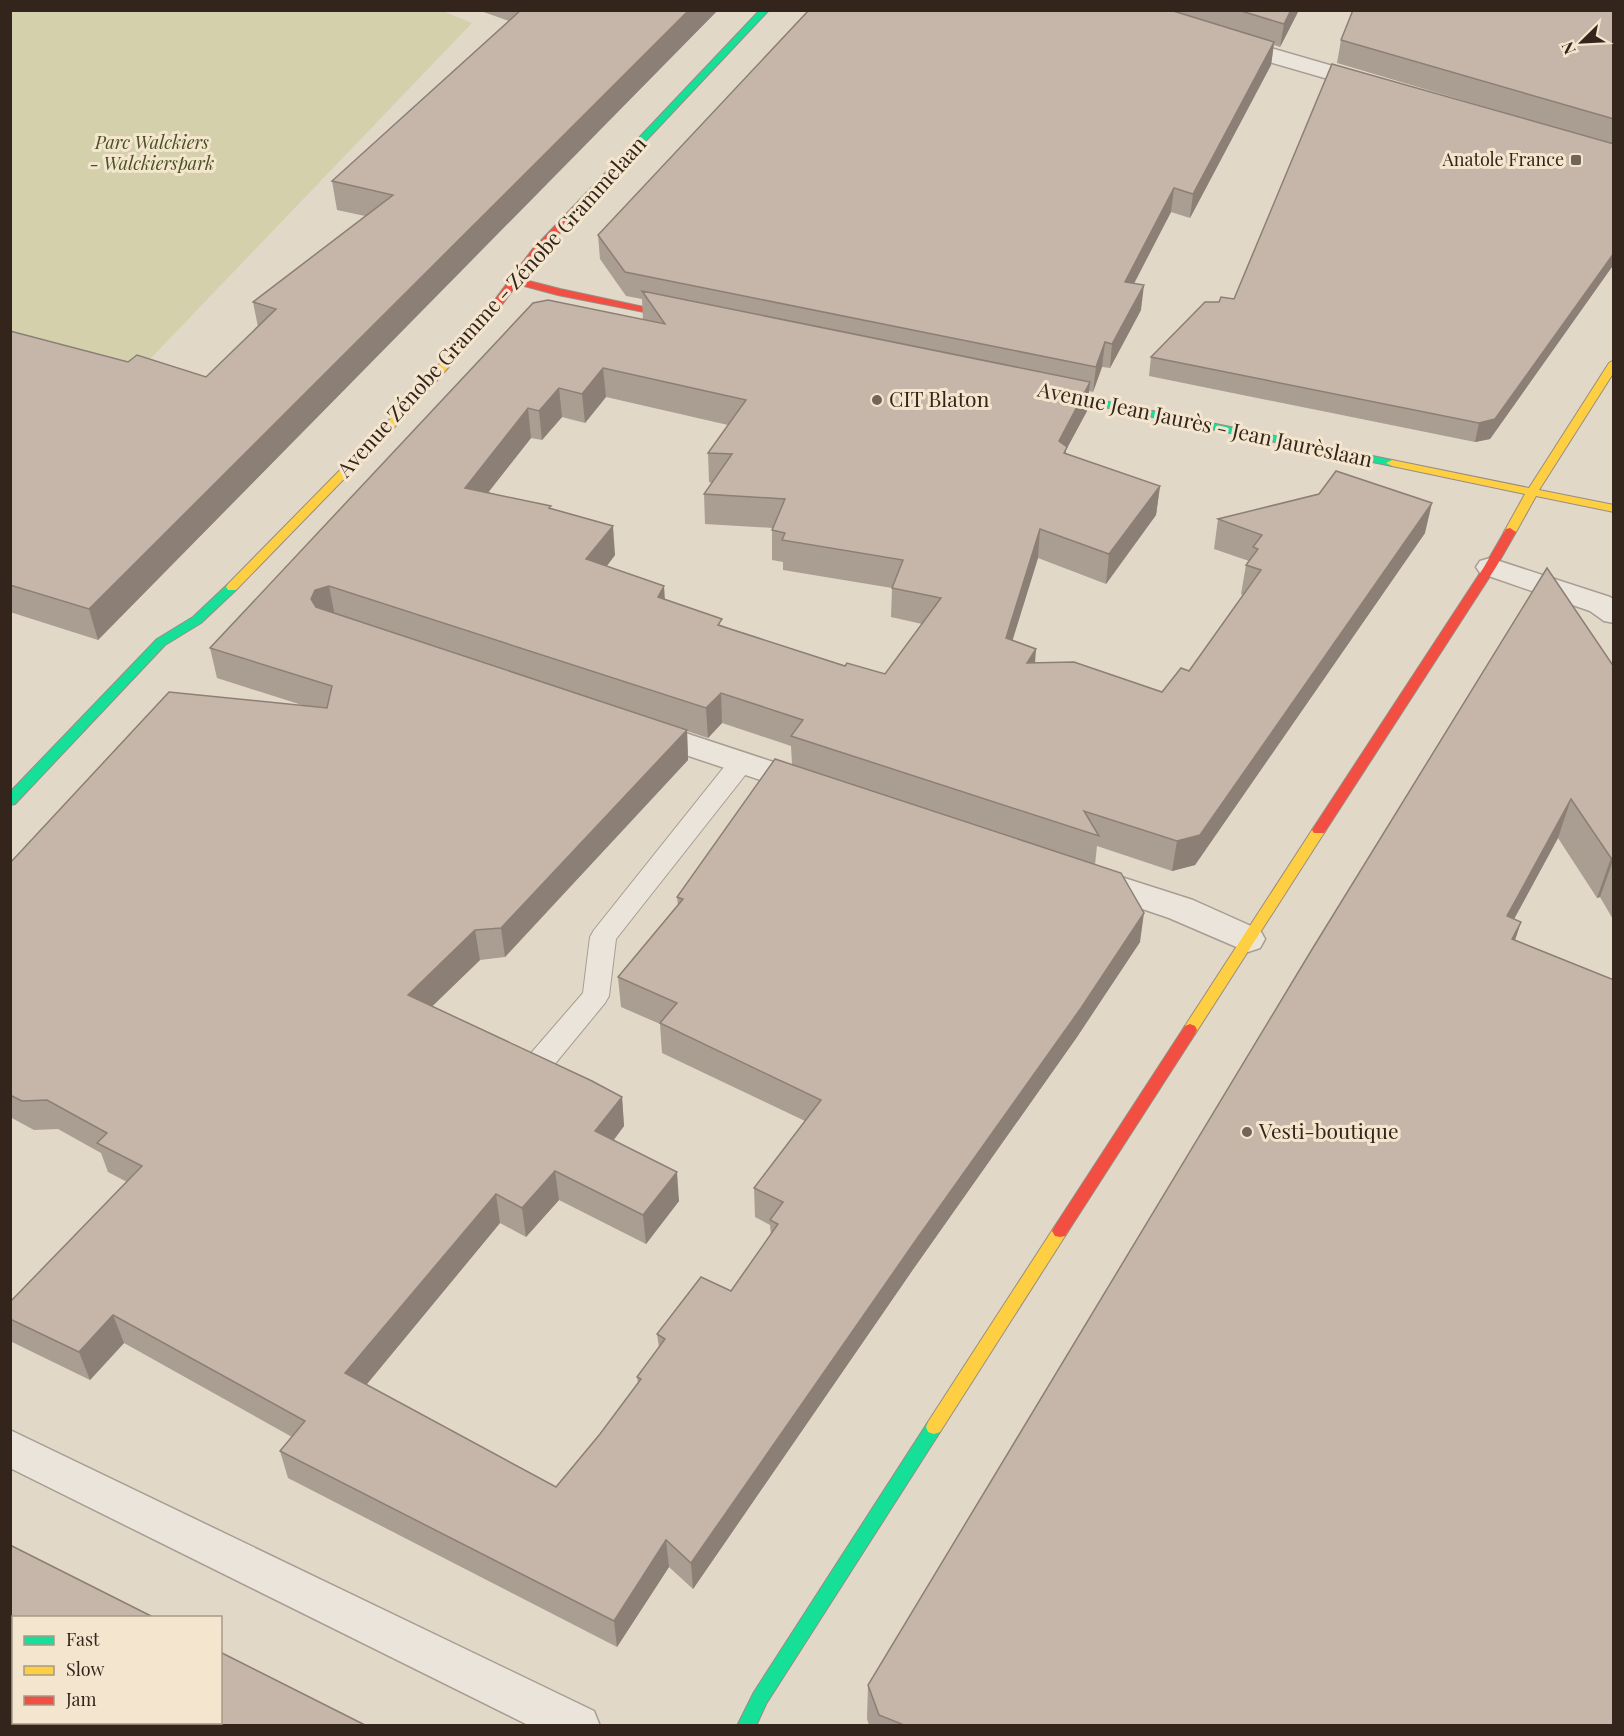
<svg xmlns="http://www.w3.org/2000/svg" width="1624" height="1736" viewBox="0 0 1624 1736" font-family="'Playfair Display',serif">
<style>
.green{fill:#d4d0ab}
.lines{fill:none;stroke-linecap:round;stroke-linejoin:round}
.lane-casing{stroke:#a79d92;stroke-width:2}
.street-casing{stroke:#a79d92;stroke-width:3}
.fast-casing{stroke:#968d82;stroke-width:2}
.slow-casing{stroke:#968d82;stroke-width:2}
.jam-casing{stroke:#968d82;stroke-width:2}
.lane{fill:#eae4db;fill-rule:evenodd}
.street{fill:#eae4db;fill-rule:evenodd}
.fast{fill:#16e098;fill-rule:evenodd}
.slow{fill:#ffcf43;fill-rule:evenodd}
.jam{fill:#f24e42;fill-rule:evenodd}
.wall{fill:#aa9d91;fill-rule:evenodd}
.shaded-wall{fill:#8b7f76}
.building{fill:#c6b6a9;stroke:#8b7f76;stroke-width:1.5;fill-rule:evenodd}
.poi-dot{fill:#716458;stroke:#f4e6ce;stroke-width:2}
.labels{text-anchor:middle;stroke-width:6;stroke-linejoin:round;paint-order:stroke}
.far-park-label{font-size:18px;font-style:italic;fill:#495123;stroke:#f4e6ce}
.far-poi-label{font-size:18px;fill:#34251c;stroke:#f4e6ce;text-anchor:end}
.street-label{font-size:21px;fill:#34251c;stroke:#f4e6ce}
.poi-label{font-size:21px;fill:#34251c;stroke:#f4e6ce;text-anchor:start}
</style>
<rect width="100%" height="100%" fill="#e2d8c8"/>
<!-- green -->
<path class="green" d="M440,10L472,23L129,381L11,351L10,11Z"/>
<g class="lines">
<defs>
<path id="lane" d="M741,755L750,757L753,763L750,769L616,939L609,996L605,1003L545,1076L535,1079L525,1076L521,1068L525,1060L583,993L590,937L594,930L732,757Z"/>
<g id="street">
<path d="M1229,36L1381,80L1384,85L1381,90L1373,92L1221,48L1218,43L1221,38Z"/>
<path d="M1490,558L1610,597L1614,600V623L1604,621L1590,611L1480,573L1476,567L1480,561Z"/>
<path d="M646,720L819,777L824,785L819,793L808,796L635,738L630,731L635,724Z"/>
<path d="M1090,867L1193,900L1260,930L1265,939L1260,948L1248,952L1169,918L1078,887L1073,879L1078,871Z"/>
<path d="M10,1430L594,1711L600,1726H530L10,1468Z"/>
</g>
<g id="fast">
<path d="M760,10H769L640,147H634V143Z"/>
<path d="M1045,389L1392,460L1398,463L1392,466L1041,394L1040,392Z"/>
<path d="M232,583L238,587L236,590L201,623L165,645L15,804L10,805V792L157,639L193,617L228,584Z"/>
<path d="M934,1420L940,1422L942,1427L940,1432L766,1704L756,1726H737L754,1692L928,1422Z"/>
</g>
<g id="slow">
<path d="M457,348L462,351L461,353L408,413L236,590H228L226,587L228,584L400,409L453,349Z"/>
<path d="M1614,360V372L1539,490L1614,505V512L1536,496L1516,532L1510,536L1504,532L1525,494L1392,466L1386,463L1392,460L1529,488L1609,363Z"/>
<path d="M1319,825L1324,827L1326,830L1324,833L1195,1034H1185L1183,1030L1185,1026L1314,827Z"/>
<path d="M1060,1225L1065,1226L1068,1231L1065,1236L940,1432L934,1434L928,1432L926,1427L928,1422L1055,1226Z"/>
</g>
<g id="jam">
<path d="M634,143L642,145L540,254L521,279L560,289L690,317V321L558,295L517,284L493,317L461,353H453V349L485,313L532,250Z"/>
<path d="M1510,528L1516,532L1496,567L1324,833H1314L1312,830L1314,827L1484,567L1506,529Z"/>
<path d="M1190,1024L1195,1026L1197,1030L1195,1034L1065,1236L1060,1237L1055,1236L1052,1231L1055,1226L1185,1026Z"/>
</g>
</defs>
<!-- lane casing -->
<use href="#lane" class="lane-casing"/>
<!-- street casing -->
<use href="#street" class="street-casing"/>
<!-- fast casing -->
<use href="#fast" class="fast-casing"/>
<!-- slow casing -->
<use href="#slow" class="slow-casing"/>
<!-- jam casing -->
<use href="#jam" class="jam-casing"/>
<!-- lane -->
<use href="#lane" class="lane"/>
<!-- street -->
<use href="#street" class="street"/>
<!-- fast -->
<use href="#fast" class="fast"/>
<!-- slow -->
<use href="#slow" class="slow"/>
<!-- jam -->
<use href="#jam" class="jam"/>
</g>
<!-- wall -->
<g class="wall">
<path d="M478,10H718L98,640L10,612V331L128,362L206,377L258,327L253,302L365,216L337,210L332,181L509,21Z"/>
<path d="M809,10H1299L1280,47L1274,45L1271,65L1190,218L1171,212L1134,284L1141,310L1110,368L1102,367L1093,392L1089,391L1087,411L1066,450V454L1160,486L1156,515L1106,584L1038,558L1012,640L1035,663L1162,692L1189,671L1243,595L1241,594L1246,565L1249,561L1214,549L1218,519L1425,533L1195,865L1172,871L1097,846L1095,865L1140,942L1077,1037L914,1268L693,1589L669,1567L617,1647L288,1478L280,1451L292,1437L124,1343L90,1380L12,1342L10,1338V1302L127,1182L108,1172L101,1153L58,1129L34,1130L10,1117V863L305,706L217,678L210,648L643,320L642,299L626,296L600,259L598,235ZM606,397L728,425L708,453L709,482L712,483L704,494L705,524L773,528L772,530V560L783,562V570L892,588L891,617L922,624L885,674L845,666L723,626L665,599L607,566L615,555L551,509L488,492L531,438L542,440L562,417L585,423ZM722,723L791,746L792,764L677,897L678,906L618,977L621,1007L660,1024L662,1053L805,1121L754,1188L755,1217L770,1225L771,1235L731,1291L657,1334L659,1348L637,1377L638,1383L600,1434L556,1487L366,1385L500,1223L526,1237L559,1200L646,1244L679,1201L614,1140L624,1126L622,1097L432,1006L480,960L505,957L688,760L687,731L708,738Z"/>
<path d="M1350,10H1614V264L1490,439L1475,442L1149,376L1151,357L1219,302L1234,299L1519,117L1337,63L1341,40L1353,12Z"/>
<path d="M1614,667V921L1600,897L1597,898L1558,838L1514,919L1521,922L1515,940L1614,1725H869L867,1719L868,1685Z"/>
</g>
<!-- shaded-wall -->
<g class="shaded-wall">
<path d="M689,10H718L98,640L89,609Z"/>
<path d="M1291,10H1299L1280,47L1284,24Z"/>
<path d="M1274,42L1271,65L1190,218L1193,194Z"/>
<path d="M1174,188L1171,212L1122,306L1125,282Z"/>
<path d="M1614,253V264L1490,439L1475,442L1479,423Z"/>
<path d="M1144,285L1141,310L1110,368L1112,344Z"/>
<path d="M1105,342L1102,367L1093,392L1096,367Z"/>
<path d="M603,368L606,397L585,423L582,394Z"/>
<path d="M1090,382L1087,411L1066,450L1064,476L1059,441Z"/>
<path d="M559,388L562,417L542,440L539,411Z"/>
<path d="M528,408L531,438L469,517L465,488Z"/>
<path d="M1160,486L1156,515L1106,584L1109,554Z"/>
<path d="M1432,503L1425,533L1195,865L1172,871L1177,841Z"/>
<path d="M613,526L615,555L589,589L586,559Z"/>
<path d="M1040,529L1038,558L1004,668L1006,638Z"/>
<path d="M329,586L335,616L321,620L311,599L315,590Z"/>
<path d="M664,586L666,615L658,597Z"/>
<path d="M1036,649L1034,678L1027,663Z"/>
<path d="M721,693L722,723L708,738L706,708Z"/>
<path d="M687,730L688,760L505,957L501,928Z"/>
<path d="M1571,799L1558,838L1494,956L1507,916Z"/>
<path d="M1611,858H1614L1600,897L1597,898Z"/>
<path d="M1144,913L1140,942L1077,1037L914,1268L693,1589L691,1563Z"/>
<path d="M1521,922L1508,961L1512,939Z"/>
<path d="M475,930L480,960L413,1025L408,995Z"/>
<path d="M622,1097L624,1126L598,1160L595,1131Z"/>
<path d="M555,1171L559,1200L526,1237L522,1208Z"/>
<path d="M677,1172L679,1201L646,1244L643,1215Z"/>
<path d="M496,1194L500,1223L353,1401L345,1373Z"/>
<path d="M113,1315L124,1343L90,1380L79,1352Z"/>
<path d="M666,1540L669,1567L617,1647L614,1621Z"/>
</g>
<!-- building -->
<g class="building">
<path d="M521,10H689L89,609L10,585V331L128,362L137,355L206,377L276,309L253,302L393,195L332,181Z"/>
<path d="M809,10H1170L1274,42L1193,194L1174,188L1125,282L1144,285L1112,344L1105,342L1096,367L625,272L598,235Z"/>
<path d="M1238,10H1291L1284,24Z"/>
<path d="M1353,10H1614V119L1341,40Z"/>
<path d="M1332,64L1614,144V253L1495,419L1479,423L1151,357L1205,302H1219L1221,297L1234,299Z"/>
<path d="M642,291L1090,382L1059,441L1067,447L1064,453L1160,486L1109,554L1040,529L1006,638L1036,649L1027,663L1074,662L1162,692L1181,668L1189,671L1261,570L1246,565L1258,549L1253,547L1262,535L1218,519L1319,494L1336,471L1432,503L1200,835L1177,841L1084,811L1099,836L791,736L803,720L721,693L706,708L329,586L315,590L311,599L316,607L687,730L501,928L475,930L408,995L592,1081L622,1097L595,1131L677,1172L643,1215L555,1171L522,1208L496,1194L345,1373L556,1487L600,1434L641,1379L637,1377L665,1339L657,1334L701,1277L731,1291L778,1224L770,1220L783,1202L754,1188L821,1100L660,1023L677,1003L618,977L683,899L677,897L775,759L1121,873L1144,913L1081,1008L916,1240L691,1563L666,1540L614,1621L280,1451L305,1421L113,1315L79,1352L10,1319V1302L142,1166L97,1143L107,1133L47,1100L22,1101L10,1095V863L169,692L327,708L332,686L210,648L533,303L548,300L665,324ZM603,368L746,400L708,453L732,454L704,494L785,499L772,530L785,533L782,540L903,560L892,588L941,598L885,674L847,663L845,666L718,625L722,619L658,597L664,586L586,559L613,526L549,508L551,506L465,488L528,408L539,411L559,388L582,394Z"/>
<path d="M1547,568L1614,667V858H1611L1571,799L1507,916L1521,922L1512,939L1614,980V1725H904L879,1715L868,1685L1311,951Z"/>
<path d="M10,1545L153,1617H14V1722H40L37,1725H10Z"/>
<path d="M220,1652L365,1725H48L42,1722H220Z"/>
</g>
<!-- markers -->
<g class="poi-dot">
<rect x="1570" y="154" width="12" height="12" rx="3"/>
<circle cx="877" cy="400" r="6"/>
<circle cx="1247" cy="1132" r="6"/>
</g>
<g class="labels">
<!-- far-park labels -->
<g class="far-park-label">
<text x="152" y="149">Parc Walckiers<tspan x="152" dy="21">- Walckierspark</tspan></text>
</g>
<!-- far-poi labels -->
<g class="far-poi-label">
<text x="1564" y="166">Anatole France</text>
</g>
<!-- street labels -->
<g class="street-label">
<text transform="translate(492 307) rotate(-48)" y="7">Avenue Zénobe Gramme - Zénobe Grammelaan</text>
<text transform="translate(1205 425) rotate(12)" y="7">Avenue Jean Jaurès - Jean Jaurèslaan</text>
</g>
<!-- poi labels -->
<g class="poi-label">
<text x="889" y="407">CIT Blaton</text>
<text x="1259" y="1139">Vesti-boutique</text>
</g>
</g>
<!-- border -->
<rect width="1624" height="1736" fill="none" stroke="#34251c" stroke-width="24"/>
<!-- legend -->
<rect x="12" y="1616" width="210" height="108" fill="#f4e6ce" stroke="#a79987" stroke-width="1.5"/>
<rect x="24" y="1636" width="30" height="9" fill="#16e098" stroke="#a79987" stroke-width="1.5"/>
<text x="66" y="1646" font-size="18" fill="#34251c">Fast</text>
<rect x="24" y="1666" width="30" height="9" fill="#ffcf43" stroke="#a79987" stroke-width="1.5"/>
<text x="66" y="1676" font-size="18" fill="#34251c">Slow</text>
<rect x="24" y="1696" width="30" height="9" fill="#f24e42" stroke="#a79987" stroke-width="1.5"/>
<text x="66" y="1706" font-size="18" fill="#34251c">Jam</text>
<!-- north arrow -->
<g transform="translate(1582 42) rotate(246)" stroke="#f4e6ce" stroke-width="4.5" paint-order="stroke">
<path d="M0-4.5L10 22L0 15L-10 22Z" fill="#34251c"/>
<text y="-9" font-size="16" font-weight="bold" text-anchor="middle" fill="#34251c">N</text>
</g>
</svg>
